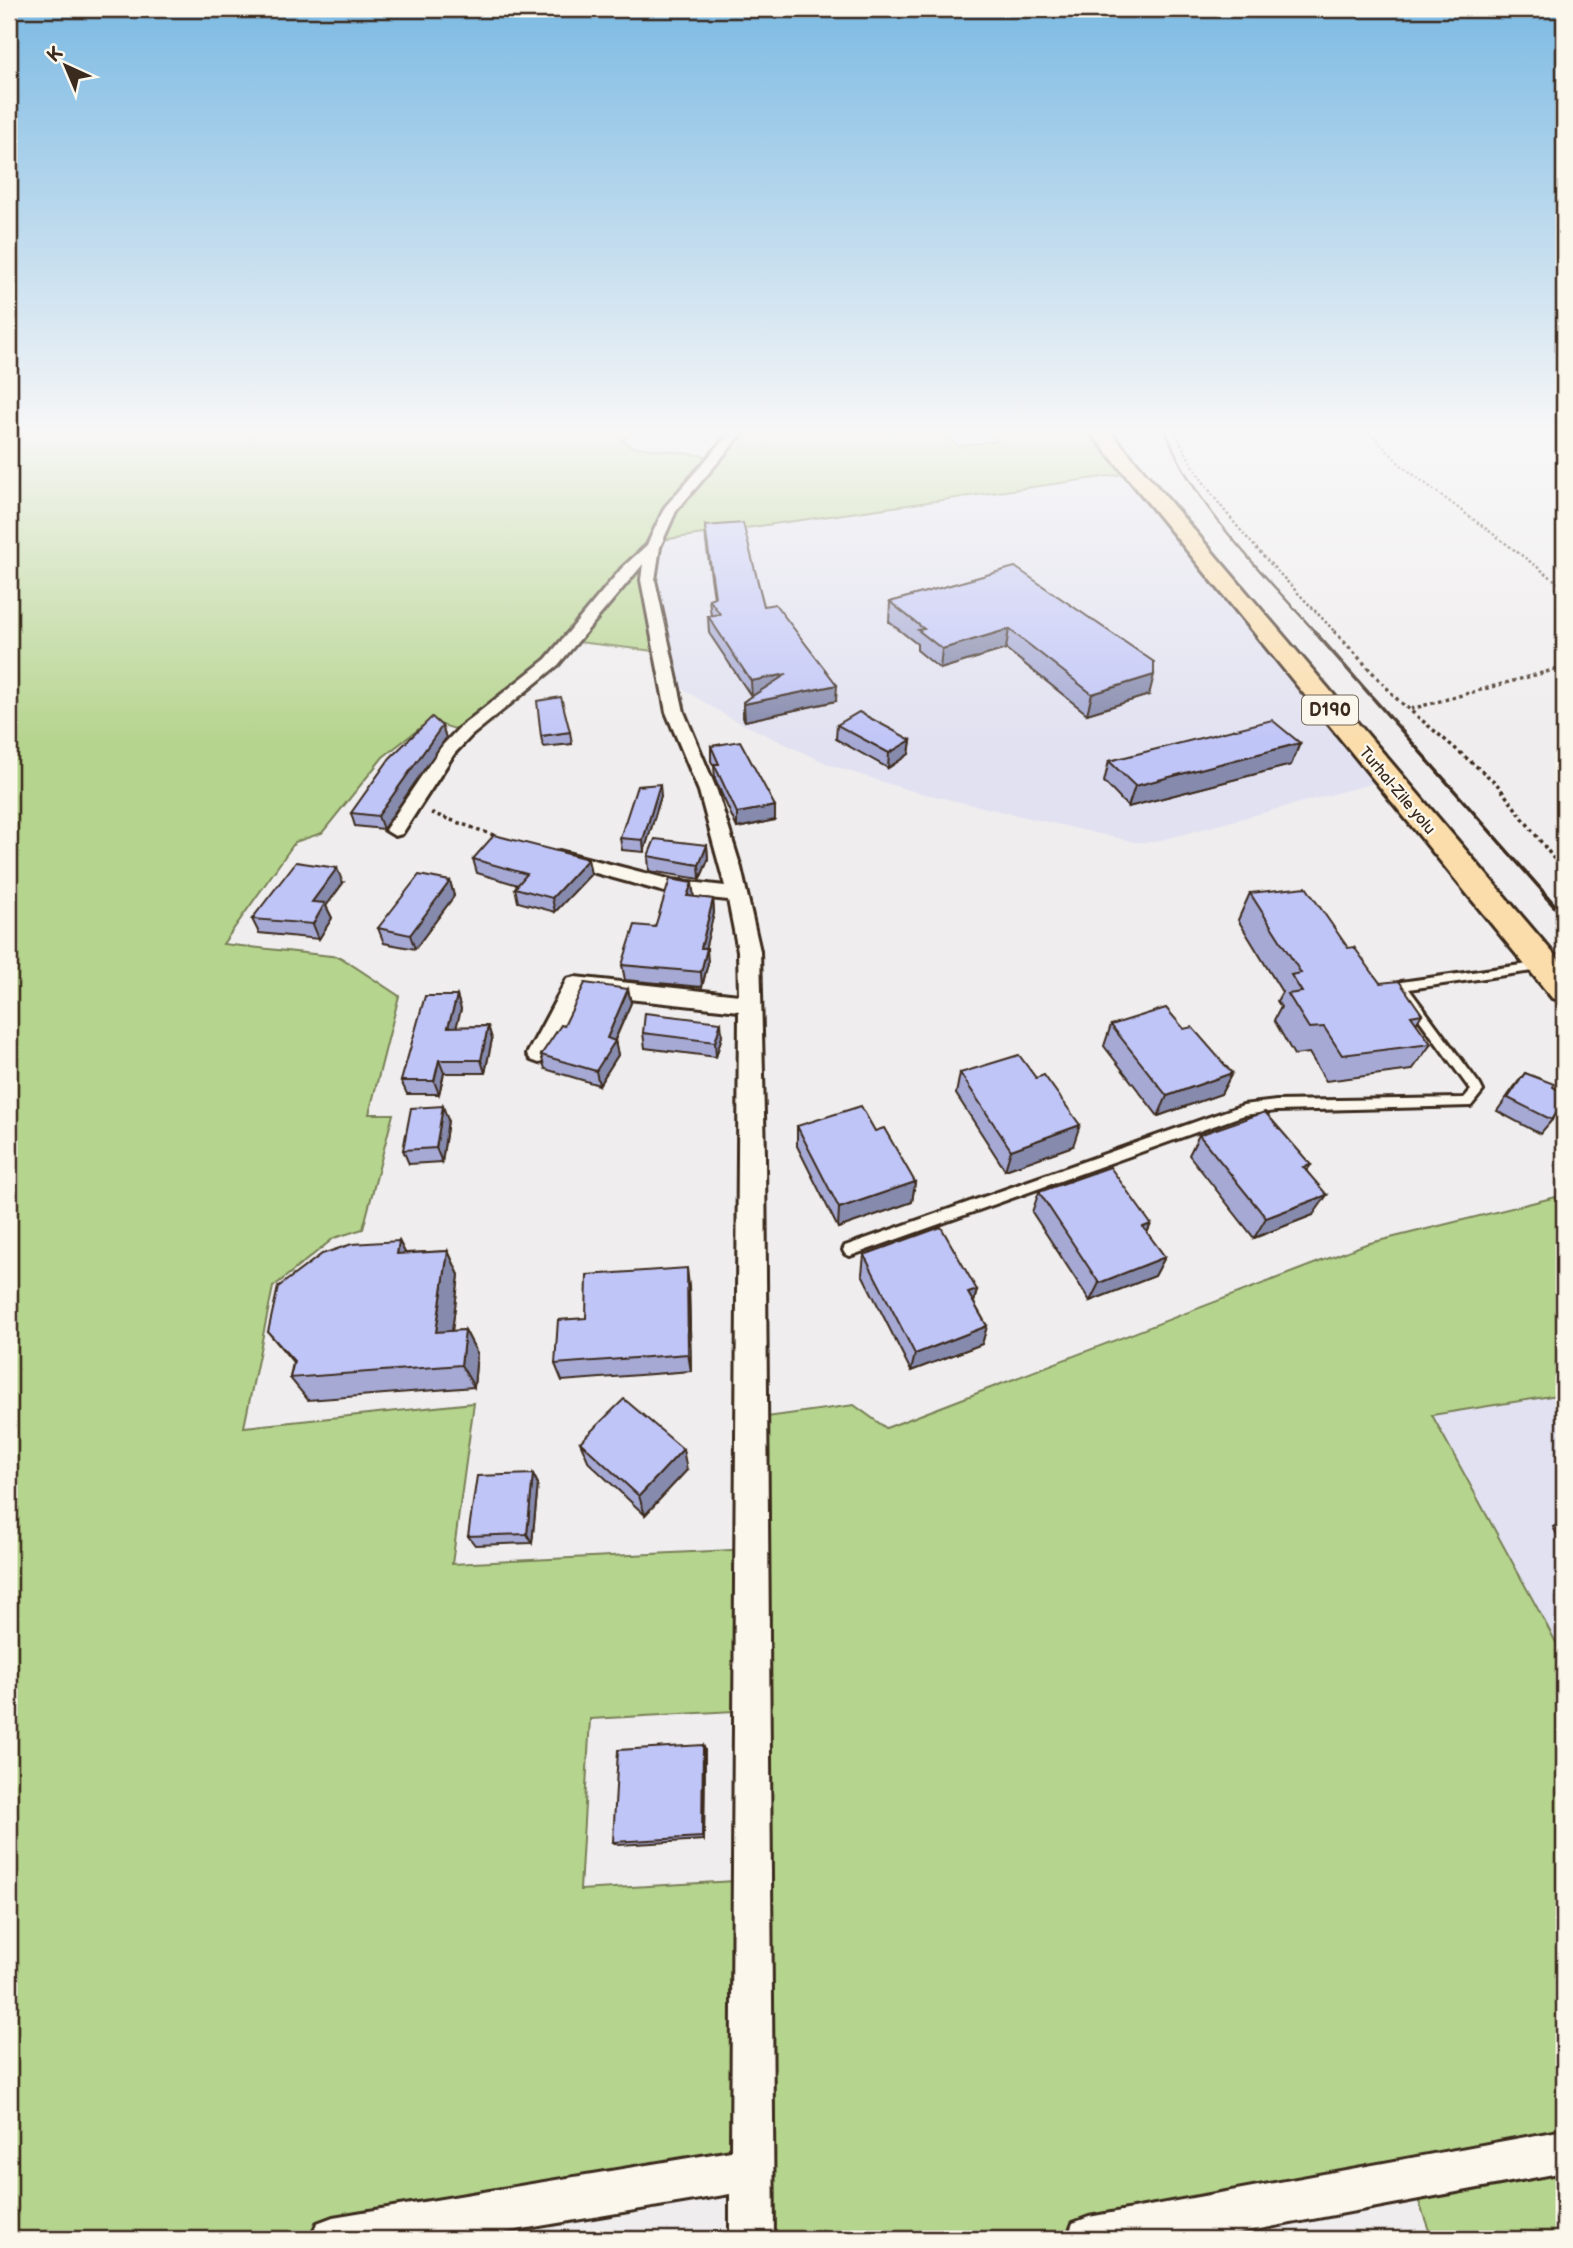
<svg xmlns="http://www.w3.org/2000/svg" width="1573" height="2248" viewBox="0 0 1573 2248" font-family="'Balsamiq Sans',sans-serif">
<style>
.built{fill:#e1e1f1}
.green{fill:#b5d48d;stroke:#787f56;stroke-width:2;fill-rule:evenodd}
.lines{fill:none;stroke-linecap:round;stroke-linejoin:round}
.lane-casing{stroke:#3b2a1e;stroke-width:6}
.street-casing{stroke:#3b2a1e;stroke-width:6}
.primary-casing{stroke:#3b2a1e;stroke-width:6}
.path-far1{stroke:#3b2a1e;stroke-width:2.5;stroke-dasharray:2.5 2.5;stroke-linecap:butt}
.path{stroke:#3b2a1e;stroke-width:3.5;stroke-dasharray:3.5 3.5;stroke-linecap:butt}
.lane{fill:#fbf7ec;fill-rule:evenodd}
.street{fill:#fbf7ec;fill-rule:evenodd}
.primary{fill:#fbddab;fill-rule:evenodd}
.rail-far2{stroke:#3b2a1e;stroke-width:2.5}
.rail-far1{stroke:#3b2a1e;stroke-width:3.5}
.rail{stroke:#3b2a1e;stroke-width:5}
.wall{fill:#a5a9d4;stroke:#3b2a1e;stroke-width:2}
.shaded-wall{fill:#868aad;stroke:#3b2a1e;stroke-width:2}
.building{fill:#c0c5f7;stroke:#3b2a1e;stroke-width:2}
.labels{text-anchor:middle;stroke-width:5;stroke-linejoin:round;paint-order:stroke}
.far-street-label{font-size:16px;fill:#3b2a1e;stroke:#fbf7ec}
.shield{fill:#fbf7ec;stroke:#75685c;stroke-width:2}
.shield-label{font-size:18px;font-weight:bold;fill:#3b2a1e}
</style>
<rect width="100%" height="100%" fill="#efedee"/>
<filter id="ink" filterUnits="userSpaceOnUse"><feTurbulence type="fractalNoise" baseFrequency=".0143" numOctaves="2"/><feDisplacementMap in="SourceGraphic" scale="14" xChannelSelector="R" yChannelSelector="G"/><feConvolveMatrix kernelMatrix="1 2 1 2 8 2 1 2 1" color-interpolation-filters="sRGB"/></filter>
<g filter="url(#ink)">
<!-- built -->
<g class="built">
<path d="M1131,473L1389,779L1154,842H1135L908,790L830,765L730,718L668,680L651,602L655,541Z"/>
<path d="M1564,1394V1657L1432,1414Z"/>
</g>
<!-- green -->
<path class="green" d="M9,429H639L622,440L630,446L714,457L740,429H940L958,446L997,441L985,429H1097L1131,473L655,541L649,566L663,652L570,641L465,732L429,721L383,757L322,833L295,842L223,944L340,957L399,996L369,1114H393L363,1229L334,1238L273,1287L244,1427L474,1403L452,1564L752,1549V1419L854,1405L886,1428L1366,1244L1564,1195V1394L1432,1415L1564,1657V2239H1432L1411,2179L1089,2239H752V2169L333,2239H9ZM752,1710V1880L580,1890L590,1719Z"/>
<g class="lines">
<defs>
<path id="lane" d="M1542,962L1547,966L1546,969L1409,989L1480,1085L1483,1091L1471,1106L1276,1111L1244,1115L850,1256L845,1254L843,1250L845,1246L1243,1105L1276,1101L1464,1098L1471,1090L1469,1088L1395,986L1401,982Z"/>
<g id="street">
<path d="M733,429H746L676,511L660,547L655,580L684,712L717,791L741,868L760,951L765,1155L774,2239H730V2194L463,2239H311L317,2223L333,2217L731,2151L739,1011L582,994L547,1060L539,1063L531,1060L527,1054L567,979L575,977L739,995L738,951L728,900L672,894L552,861L549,857L559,851L672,880L725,886L699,791L666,712L641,580L643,564L558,665L471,736L454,754L402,834L395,836L385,830L441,747L459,728L546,659L622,568L647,545L665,507Z"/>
<path d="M1564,2130V2172L1206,2239H1067L1073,2223L1089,2217Z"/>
</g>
<path id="primary" d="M1088,429H1108L1564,966V1001L1552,998Z"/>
</defs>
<!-- lane casing -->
<use href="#lane" class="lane-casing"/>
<!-- street casing -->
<use href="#street" class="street-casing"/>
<!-- primary casing -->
<use href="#primary" class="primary-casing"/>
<!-- path-far1 -->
<g class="path-far1">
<path d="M889,429H910"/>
<path d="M1175,429C1202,500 1284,577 1336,633"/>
<path d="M1366,429L1402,466L1564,587"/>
</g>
<!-- path -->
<g class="path">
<path d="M1334,631L1398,700L1496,783L1564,872"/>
<path d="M1411,709L1564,667"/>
<path d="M431,813L499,837"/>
</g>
<!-- lane -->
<use href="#lane" class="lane"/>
<!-- street -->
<use href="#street" class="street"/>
<!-- primary -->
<use href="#primary" class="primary"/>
<!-- rail-far2 -->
<path class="rail-far2" d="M1165,429C1194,508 1261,570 1316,633"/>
<!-- rail-far1 -->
<path class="rail-far1" d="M1314,631L1546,895"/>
<!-- rail -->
<path class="rail" d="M1544,894L1564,916"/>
</g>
<!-- wall -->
<g class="wall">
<path d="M705,526L764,606L836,701L745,721L743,718V702L751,696L709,633L708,616H711L709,599L714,598L706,542Z"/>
<path d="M1015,567L1149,695L1087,714L1006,649L940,669L917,650V644L889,622L890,602Z"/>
<path d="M837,725L911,740L909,754L888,768L836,739Z"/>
<path d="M442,726L446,738L383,829L355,826L351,813Z"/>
<path d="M570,732L572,744L543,747L541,736Z"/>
<path d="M1300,743L1291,765L1128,807L1104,782L1109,761Z"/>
<path d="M711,746L775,806V820L737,828L715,779L714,766L711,761Z"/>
<path d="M661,796L644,852L622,850L620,838Z"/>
<path d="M707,845L708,860L700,879L649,871L648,856Z"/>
<path d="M473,859L591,874L555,912L518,902L515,888L518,885L477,873Z"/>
<path d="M450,881L454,896L415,949L384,943L378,928Z"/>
<path d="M343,883L326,906L332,918L319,939L259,933L252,919Z"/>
<path d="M1250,893L1348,948L1380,983L1422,1014L1416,1024L1431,1044L1412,1070L1326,1081L1309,1053L1294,1055L1274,1020L1281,1007L1277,1001L1282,992L1238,920Z"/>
<path d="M694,897L713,899L714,913L705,948L708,963L702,987L625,980L622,965L655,927Z"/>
<path d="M628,989L631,1003L615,1040L618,1055L599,1085L545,1069L541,1055L564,1026Z"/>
<path d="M457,996L461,1009L456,1027L488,1026L492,1039L485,1073H444L439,1094H407L401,1081Z"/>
<path d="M1111,1025L1184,1029L1232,1073L1221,1094L1158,1116L1104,1046Z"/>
<path d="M643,1033L722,1036L716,1057L645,1048Z"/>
<path d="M960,1073L1073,1146L1005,1170L956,1094Z"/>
<path d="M1525,1073L1553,1087L1552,1120L1540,1134L1497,1111L1514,1087Z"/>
<path d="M448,1120L442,1162L409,1164L403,1150Z"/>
<path d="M797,1126L875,1131L915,1182L912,1202L838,1228L797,1146Z"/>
<path d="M1199,1135L1311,1165L1306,1171L1313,1215L1254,1238L1189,1155Z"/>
<path d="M1039,1192L1151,1224L1147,1233L1165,1257L1155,1276L1090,1301L1032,1212Z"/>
<path d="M399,1241L405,1253L448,1251L459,1275L452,1331L465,1330L477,1353L474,1387L308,1400L290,1378L293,1362L268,1332Z"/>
<path d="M864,1255L977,1290L974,1303L987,1326L982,1344L911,1371L862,1274Z"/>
<path d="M689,1286L691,1371L562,1381L555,1364L586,1318Z"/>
<path d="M580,1442L687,1470L645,1515L589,1463Z"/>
<path d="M533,1474L538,1484L532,1543L475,1545L468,1536Z"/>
<path d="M1564,1521V1548L1553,1527Z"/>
<path d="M703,1745L705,1750L704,1840L618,1845L613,1842Z"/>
</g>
<!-- shaded-wall -->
<g class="shaded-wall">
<path d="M1009,629L1006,649L940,669L942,649Z"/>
<path d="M787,674L752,698L751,681Z"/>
<path d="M1154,675L1149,695L1087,714L1092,694Z"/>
<path d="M837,685L836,701L745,721L744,704Z"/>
<path d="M442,726L446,738L383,829L378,816Z"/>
<path d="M911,740L909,754L888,768L889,753Z"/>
<path d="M1300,743L1291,765L1128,807L1135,786Z"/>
<path d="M660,784L661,796L644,852L643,840Z"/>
<path d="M775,806V820L737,828V813Z"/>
<path d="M707,845L708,860L700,879L699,865Z"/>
<path d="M588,859L591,874L555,912L552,898Z"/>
<path d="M337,868L343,883L326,906L332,918L319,939L313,924L312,902Z"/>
<path d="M450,881L454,896L415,949L410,935Z"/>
<path d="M692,883L694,897L687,896Z"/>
<path d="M713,899L714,913L702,962L701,948Z"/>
<path d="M707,948L708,963L702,987L701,972Z"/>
<path d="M628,989L631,1003L612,1046L615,1041L618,1055L599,1085L596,1071L607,1038Z"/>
<path d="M457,996L461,1009L453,1040L448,1027Z"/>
<path d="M721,1022L722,1036L716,1057L715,1042Z"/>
<path d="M488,1026L492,1039L485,1073L481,1060Z"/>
<path d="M439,1060L444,1073L439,1094L434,1081Z"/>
<path d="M1232,1073L1221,1094L1158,1116L1167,1096Z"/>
<path d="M443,1106L448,1120L442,1162L436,1148Z"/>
<path d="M1080,1125L1073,1146L1005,1170L1011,1150Z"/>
<path d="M915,1182L912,1202L838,1228L839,1208Z"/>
<path d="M1327,1195L1313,1215L1254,1238L1266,1218Z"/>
<path d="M1151,1224L1142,1243L1143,1227Z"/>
<path d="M399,1241L412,1266L397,1254Z"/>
<path d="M448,1251L459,1275L449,1355L436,1332Z"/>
<path d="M1165,1257L1155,1276L1090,1301L1099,1283Z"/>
<path d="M687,1268L689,1286L691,1371L688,1354Z"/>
<path d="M977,1290L972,1308L968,1293Z"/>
<path d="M987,1326L982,1344L911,1371L915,1354Z"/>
<path d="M465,1330L477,1353L474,1387L461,1365Z"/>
<path d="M683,1449L687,1470L645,1515L639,1496Z"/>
<path d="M533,1474L538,1484L532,1543L527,1534Z"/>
<path d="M703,1745L705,1750L704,1840L702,1837Z"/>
</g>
<!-- building -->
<g class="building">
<path d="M743,523L764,606L775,604L837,685L744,704L743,702L787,674L751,681L708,616L720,614L709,599L715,597L705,526Z"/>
<path d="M1015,567L1154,662V675L1092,694L1009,629L942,649L918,630L924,629L890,602Z"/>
<path d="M561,697L570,732L541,736L537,701Z"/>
<path d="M859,712L911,740L889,753L837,725Z"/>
<path d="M432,717L442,726L378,816L351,813L390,758Z"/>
<path d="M1272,720L1300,743L1135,786L1109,761Z"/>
<path d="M740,741L775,806L737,813L714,764H719L711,746Z"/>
<path d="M660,784L643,840L620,838L637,786Z"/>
<path d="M494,835L588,859L552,898L515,888L527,874L473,859Z"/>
<path d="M655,839L707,845L699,865L648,856Z"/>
<path d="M296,862L337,868L312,902L325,903L313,924L252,919Z"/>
<path d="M419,875L450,881L410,935L378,928Z"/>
<path d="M670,879L692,883L687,896L713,899L701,948H707L701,972L622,965L635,925L655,927Z"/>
<path d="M1306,887L1348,948L1354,947L1380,983L1399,981L1422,1014L1411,1016L1431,1044L1342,1055L1324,1027L1309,1028L1288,994L1302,992L1291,975L1301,973L1250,893Z"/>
<path d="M585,983L628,989L607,1038L615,1041L596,1071L541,1055L561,1025L564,1026Z"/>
<path d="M425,996H457L448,1027L488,1026L481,1060H439L434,1081H401Z"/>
<path d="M1166,1008L1184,1029L1192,1027L1232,1073L1167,1096L1111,1025Z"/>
<path d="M645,1013L721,1022L715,1042L643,1033Z"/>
<path d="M1019,1055L1036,1078L1044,1075L1080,1125L1011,1150L960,1073Z"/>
<path d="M1525,1073L1554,1084L1553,1087L1564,1093V1101L1552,1120L1508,1098Z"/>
<path d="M443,1106L436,1148L403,1150L411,1108Z"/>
<path d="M861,1106L875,1131L884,1128L915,1182L839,1208L797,1126Z"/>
<path d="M1265,1112L1311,1165L1303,1167L1327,1195L1266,1218L1199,1135Z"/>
<path d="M1110,1167L1151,1224L1143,1227L1165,1257L1099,1283L1039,1192Z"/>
<path d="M941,1227L977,1290L968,1293L987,1326L915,1354L864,1255Z"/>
<path d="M399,1241L397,1254L448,1251L436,1332L465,1330L461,1365L290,1378L294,1361L268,1332L278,1287L322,1254L352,1244Z"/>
<path d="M687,1268L688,1354L555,1364L558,1320L586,1318L587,1275Z"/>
<path d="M624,1399L683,1449L639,1496L580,1442Z"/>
<path d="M533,1474L527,1534L468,1536L477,1476Z"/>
<path d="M703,1745L702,1837L613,1842L618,1750Z"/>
</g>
</g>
<!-- sky -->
<linearGradient id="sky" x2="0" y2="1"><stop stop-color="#7cbae3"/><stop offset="0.58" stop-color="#f8f7f7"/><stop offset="1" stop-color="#f8f7f7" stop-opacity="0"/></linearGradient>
<rect width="1573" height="744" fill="url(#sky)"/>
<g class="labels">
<!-- far-street labels -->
<g class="far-street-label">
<text transform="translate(1398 790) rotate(50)" y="6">Turhal-Zile yolu</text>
</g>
<!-- shield labels -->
<rect class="shield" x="1302" y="695.5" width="56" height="29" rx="5"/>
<g class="shield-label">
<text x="1330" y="716">D190</text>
</g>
</g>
<!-- margin -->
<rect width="1573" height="2248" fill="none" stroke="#fbf7ec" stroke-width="35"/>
<rect x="18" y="18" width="1538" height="2213" fill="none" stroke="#3b2a1e" stroke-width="2.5" filter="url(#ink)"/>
<!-- north arrow -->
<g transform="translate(66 66) rotate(316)" stroke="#fbf7ec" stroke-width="5" paint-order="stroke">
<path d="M0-5L12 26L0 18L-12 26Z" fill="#3b2a1e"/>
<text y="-10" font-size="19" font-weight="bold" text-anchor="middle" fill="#3b2a1e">K</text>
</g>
</svg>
